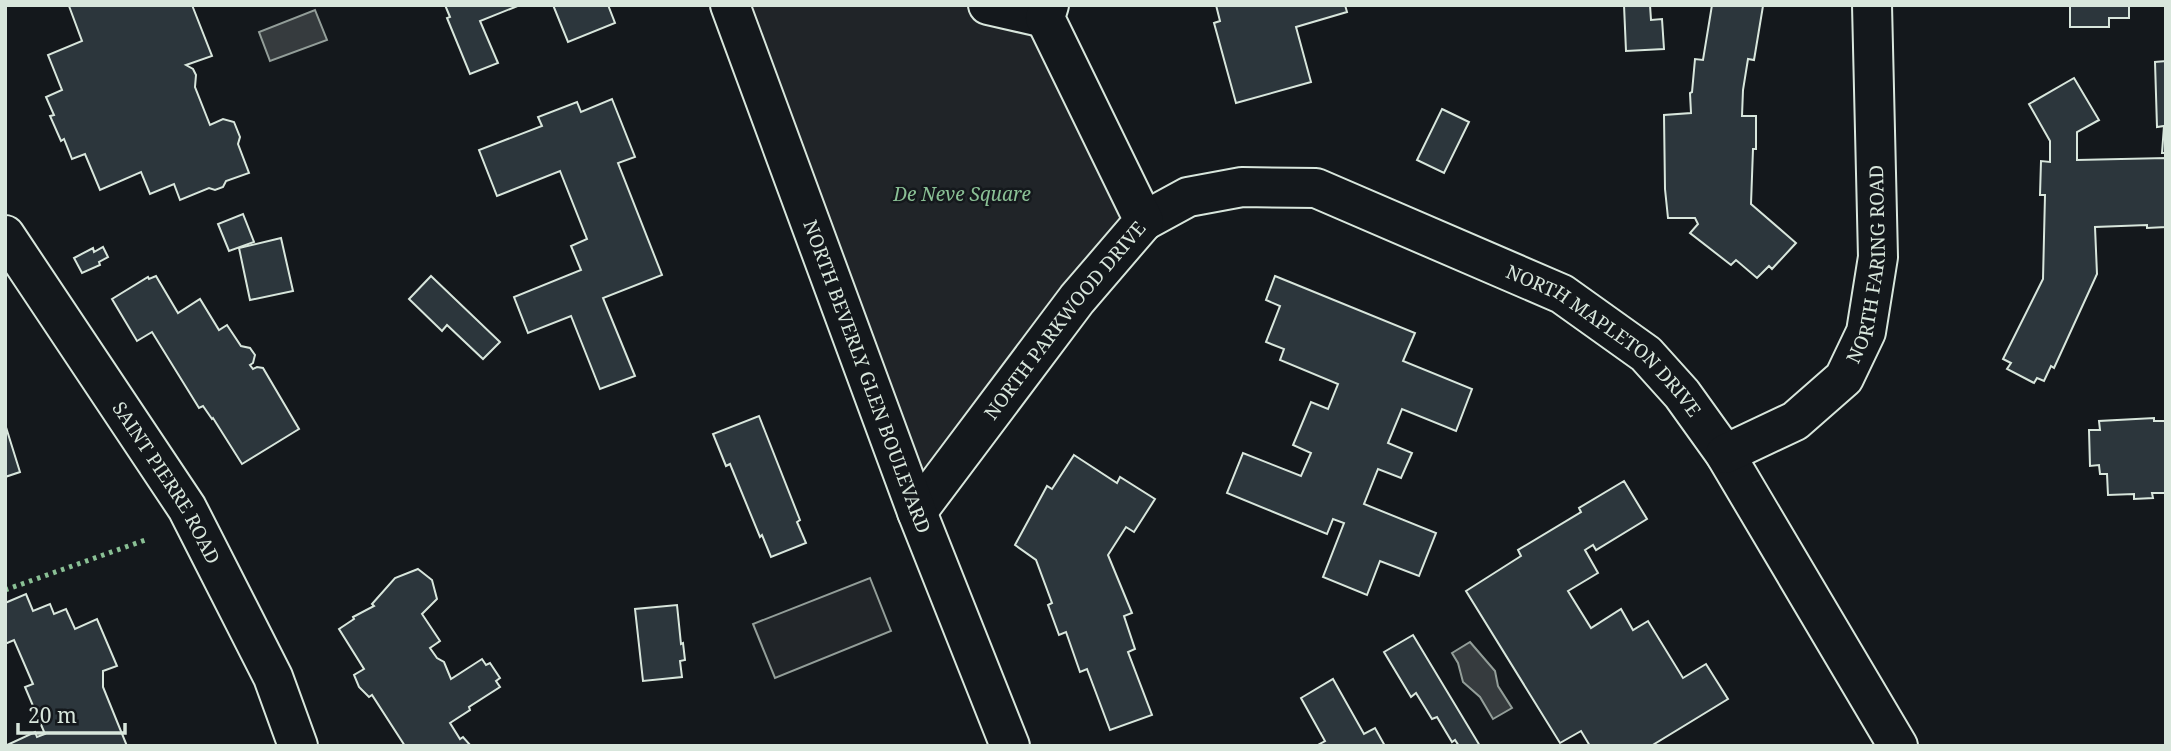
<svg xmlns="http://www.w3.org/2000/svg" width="2171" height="751" viewBox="0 0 2171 751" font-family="'Noto Serif',serif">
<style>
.green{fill:#202428;stroke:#939e99;stroke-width:2}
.water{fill:#363b3e;stroke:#939e99;stroke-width:2}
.building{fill:#2c363c;stroke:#d8e6dc;stroke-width:2}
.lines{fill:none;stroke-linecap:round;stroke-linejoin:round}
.minor-casing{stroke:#d8e6dc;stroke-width:42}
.major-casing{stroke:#d8e6dc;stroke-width:42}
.minor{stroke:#14181c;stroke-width:38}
.major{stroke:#14181c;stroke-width:38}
.hedge{stroke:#8ac095;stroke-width:5;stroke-dasharray:3.5 5;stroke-linecap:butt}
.labels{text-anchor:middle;stroke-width:5;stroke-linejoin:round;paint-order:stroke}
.park-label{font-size:19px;font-style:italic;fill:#8ac095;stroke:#14181c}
.street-label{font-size:19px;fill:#d8e6dc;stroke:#14181c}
</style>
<rect width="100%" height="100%" fill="#14181c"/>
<!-- green -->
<g class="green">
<path d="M730,5H988L1045,18L1144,221L917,512Z"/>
<path d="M870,578L891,631L775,678L753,624Z"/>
</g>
<!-- water -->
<g class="water">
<path d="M315,10L327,40L270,61L259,32Z"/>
<path d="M1470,642L1495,671L1498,686L1512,708L1493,719L1480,697L1463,682L1458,663L1452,653Z"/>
</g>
<!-- building -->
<g class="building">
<path d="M192,5L212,56L186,65L193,69L196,75L195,87L210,125L223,119L234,122L240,137L238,144L249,173L226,181L223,187L215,190L209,188L180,200L174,184L150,194L141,172L100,190L85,154L72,159L64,139L61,141L50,116L54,115L46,97L62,90L48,55L82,41L69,6Z"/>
<path d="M445,5H520L480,21L498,63L470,74L447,18L450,17Z"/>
<path d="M553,5H608L615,23L568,42Z"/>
<path d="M1216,5H1345L1347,12L1296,27L1311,82L1236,103L1214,23L1220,21Z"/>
<path d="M1624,5H1650L1651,20L1662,19L1664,49L1626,51Z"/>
<path d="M1712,5L1763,6L1754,60L1748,59L1743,90L1742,116H1756V149H1753L1751,204L1796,243L1772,269L1769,266L1757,278L1736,260L1731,265L1690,233L1698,224L1695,218H1668L1665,189L1664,115L1691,113L1690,93L1692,92L1695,59L1703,60Z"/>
<path d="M2070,5H2129V18H2109V27H2070Z"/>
<path d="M2166,61V157V153H2162L2164,126L2157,127L2155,62Z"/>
<path d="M2074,78L2099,120L2077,132V160L2166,158V227L2147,228V225L2095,227L2097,274L2054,368L2051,366L2044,381L2037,378L2034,383L2007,369L2011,363L2003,359L2043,279L2045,195H2040L2041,161L2050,162V141L2029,104Z"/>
<path d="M612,99L635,157L618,163L662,275L603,298L635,376L600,389L571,316L528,333L514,297L581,270L571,246L587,239L560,171L497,196L479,150L542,126L538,117L577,102L581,112Z"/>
<path d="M1442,109L1469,122L1444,173L1417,160Z"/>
<path d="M243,214L254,242L229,251L218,224Z"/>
<path d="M281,238L293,291L250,300L239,248Z"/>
<path d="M103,247L108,257L99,262L100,265L82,273L74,258L93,248L94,252Z"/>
<path d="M156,276L178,313L200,299L219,330L227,325L241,346L250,348L255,355L253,363L250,365L253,369L257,367L263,368L299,429L242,464L213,418L212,419L203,406L199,408L152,332L137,341L112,299L148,277L149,279Z"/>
<path d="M431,276L500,342L483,359L447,325L442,331L409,299Z"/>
<path d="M1275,276L1415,333L1403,361L1472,389L1456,431L1402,409L1388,443L1412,453L1401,478L1378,469L1364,504L1436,533L1419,576L1380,561L1367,595L1323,577L1344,523L1333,519L1327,534L1227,493L1243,453L1301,476L1311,453L1293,445L1311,402L1328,409L1338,384L1280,360L1284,349L1266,342L1280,306L1266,300Z"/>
<path d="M759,416L800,520L797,522L806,543L771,557L762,535L760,537L730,464L726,466L713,434Z"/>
<path d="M2154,418V421H2166V493H2152L2153,498L2134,499V494L2108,495L2107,474H2100L2099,465L2090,466L2089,430H2100L2099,421Z"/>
<path d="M5,424L20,472L5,477Z"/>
<path d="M1074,455L1117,483L1120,477L1155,499L1134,532L1126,527L1108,555L1132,613L1124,616L1135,649L1128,652L1152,715L1110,730L1087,669L1080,672L1066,632L1059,635L1048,605L1052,603L1036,560L1015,545L1047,486L1052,489Z"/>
<path d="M1624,481L1647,519L1596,550L1593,545L1585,550L1598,573L1568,591L1591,628L1621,609L1633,630L1648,621L1683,678L1706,664L1728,699L1651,746H1590L1581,731L1560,743L1466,591L1521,556L1518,550L1581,512L1579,508Z"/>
<path d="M418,569L432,580L437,599L422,614L440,641L430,648L437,658L444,662L451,679L482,659L486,665L490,663L500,678L496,681L500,687L469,707L470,710L450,723L460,739L463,737L471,746H405L372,695L369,697L359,687L354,675L364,669L339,629L354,619L353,617L374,606L372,604L395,578Z"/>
<path d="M26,594L33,611L50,604L54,614L66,609L75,629L97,619L117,666L103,671V687L127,746H5L35,732L37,737L45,734L25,687L33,684L14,640L5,644V603Z"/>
<path d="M677,605L681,644L683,643L685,660L680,661L682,677L643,681L635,609Z"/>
<path d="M1413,635L1480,746H1459L1455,740L1452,742L1437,717L1432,719L1416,693L1411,697L1384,652Z"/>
<path d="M1333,679L1364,734L1375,728L1385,746H1316L1325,741L1301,698Z"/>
</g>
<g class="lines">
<defs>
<g id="minor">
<path d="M988,5L1045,18"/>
<path id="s1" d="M1144,221L1188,197L1242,187L1316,188L1562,294L1646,354L1682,394L1725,454L1898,746"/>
<path id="s2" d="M5,235L187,508L273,677L298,746"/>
<path id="s3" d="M1725,454L1795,421L1844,378L1866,332L1878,257L1872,5"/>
<path id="s4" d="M917,512L1077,299L1144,221L1045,18L1049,5"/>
</g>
<g id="major">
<path id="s5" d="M730,5L917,512L1010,746"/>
</g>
</defs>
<!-- minor casing -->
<use href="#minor" class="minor-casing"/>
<!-- major casing -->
<use href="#major" class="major-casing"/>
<!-- minor -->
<use href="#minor" class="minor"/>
<!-- major -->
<use href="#major" class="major"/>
<!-- hedge -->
<path class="hedge" d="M5,590L148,539"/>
</g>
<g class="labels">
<!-- park labels -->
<g class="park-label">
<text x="962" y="201">De Neve Square</text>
</g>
<!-- street labels -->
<g class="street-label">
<text dy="7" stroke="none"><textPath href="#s3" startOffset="261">NORTH FARING ROAD</textPath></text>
<text dy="7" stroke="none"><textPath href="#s4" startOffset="242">NORTH PARKWOOD DRIVE</textPath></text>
<text dy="7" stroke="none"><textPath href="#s1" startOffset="508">NORTH MAPLETON DRIVE</textPath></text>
<text dy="7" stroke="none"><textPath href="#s5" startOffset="396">NORTH BEVERLY GLEN BOULEVARD</textPath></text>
<text dy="7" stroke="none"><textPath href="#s2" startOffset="296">SAINT PIERRE ROAD</textPath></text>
</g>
</g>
<!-- border -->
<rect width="2171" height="751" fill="none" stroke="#d8e6dc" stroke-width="14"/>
<!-- scale -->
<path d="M18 723v10h107v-10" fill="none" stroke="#d8e6dc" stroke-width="3.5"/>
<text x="28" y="723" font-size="21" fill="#d8e6dc" stroke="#14181c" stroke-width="5" paint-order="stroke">20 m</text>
</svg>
